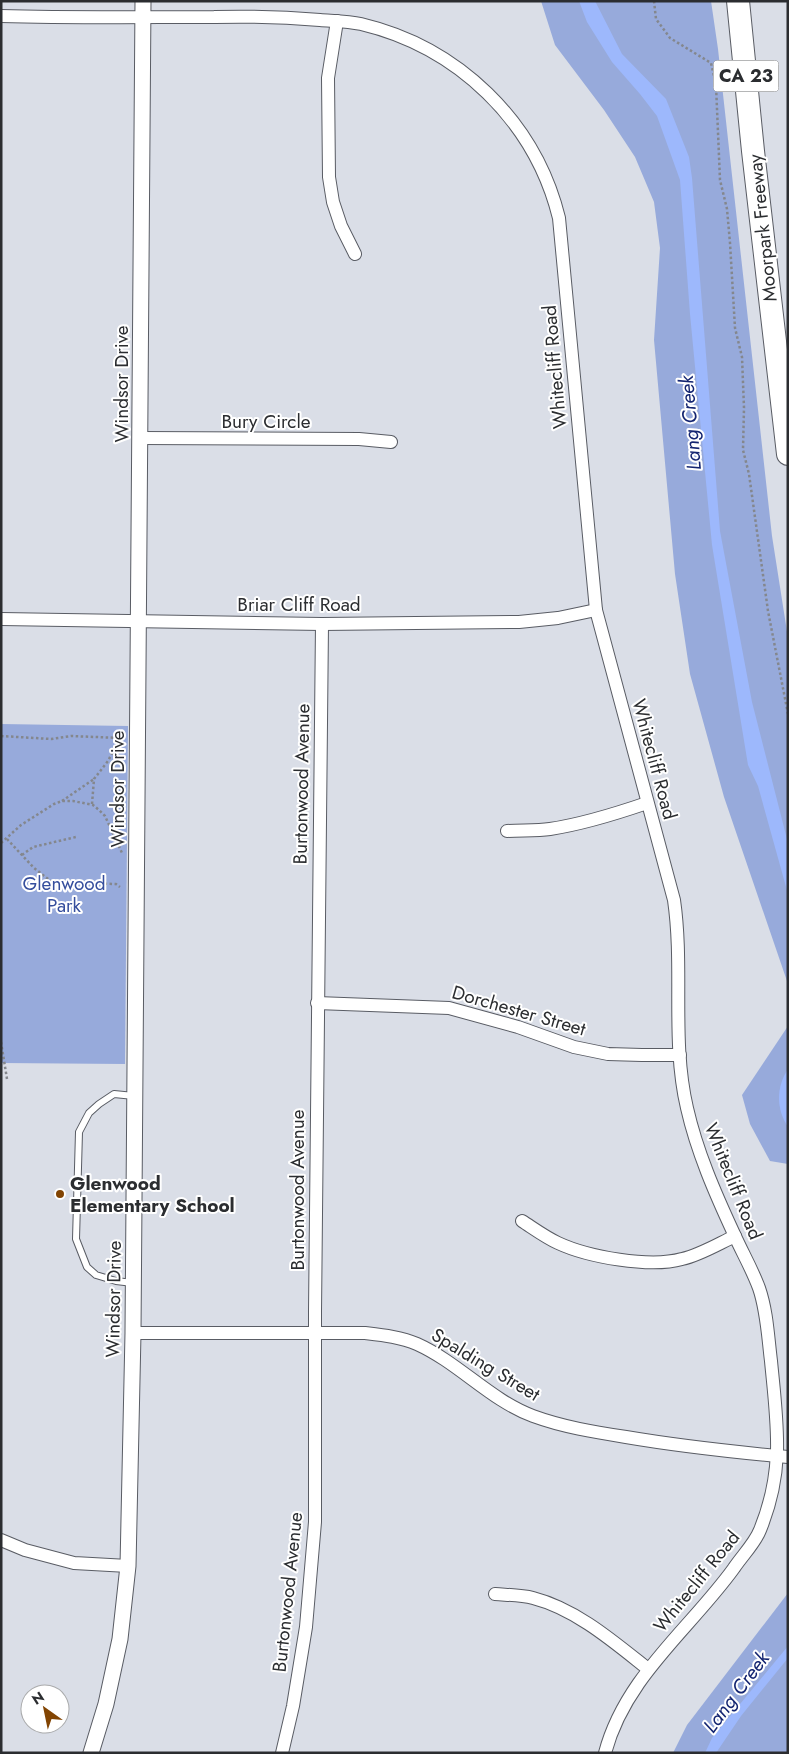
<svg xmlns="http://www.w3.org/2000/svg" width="789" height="1754" viewBox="0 0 789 1754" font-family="Jost,sans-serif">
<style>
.green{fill:#97aadb}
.water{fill:#9db8fc}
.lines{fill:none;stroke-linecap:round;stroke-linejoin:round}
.service-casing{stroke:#595c64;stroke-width:8}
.minor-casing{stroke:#595c64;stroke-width:14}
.tertiary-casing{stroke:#595c64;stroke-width:17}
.motorway-casing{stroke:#595c64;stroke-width:24}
.path{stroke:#84878d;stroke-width:2.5;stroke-dasharray:2.5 2.5;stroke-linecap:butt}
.service{stroke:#fff;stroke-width:6}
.minor{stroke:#fff;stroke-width:12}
.tertiary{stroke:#fff;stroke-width:15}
.motorway{stroke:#fff;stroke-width:22}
.poi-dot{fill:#824402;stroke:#fff;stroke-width:2}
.labels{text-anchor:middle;stroke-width:4;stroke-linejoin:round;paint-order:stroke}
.shield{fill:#fff;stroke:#6b6c6e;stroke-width:1}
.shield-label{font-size:18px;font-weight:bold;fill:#2b2d30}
.street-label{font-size:19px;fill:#2b2d30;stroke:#fff}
.park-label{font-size:19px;fill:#354e9d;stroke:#fff}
.poi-label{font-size:19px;font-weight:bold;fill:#2b2d30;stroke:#fff;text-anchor:start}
.water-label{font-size:20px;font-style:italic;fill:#142571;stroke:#fff}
</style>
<rect width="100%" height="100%" fill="#dadee7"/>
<!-- green -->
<g class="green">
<path d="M541,1H711L718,49L772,536L788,638V984L724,797L690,674L675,574L654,340L660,248L654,202L635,157L604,110L555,45Z"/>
<path d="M1,724L128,726L125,1064L1,1063Z"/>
<path d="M788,1026V1164L770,1161L750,1124L742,1095Z"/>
<path d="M788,1593V1753H673L687,1725Z"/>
</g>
<!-- water -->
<g class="water">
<path d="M579,1H595L622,54L666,99L689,157L692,178L720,531L752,702L788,843V894L758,786L748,765L712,545L690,314L680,180L657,116L640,94L612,62L587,22Z"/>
<path d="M788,1069V1127C776,1109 776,1087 788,1069Z"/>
<path d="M788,1646V1658L741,1716L716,1753H705L712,1738Z"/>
</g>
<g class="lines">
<defs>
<path id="service" d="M133,1283L116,1281L96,1275L87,1267L76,1239L79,1132L89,1113L99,1104L114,1094L134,1096"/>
<g id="minor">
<path d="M1,16C72,18 143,17 214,17C249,16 284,17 320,20C333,21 348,21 361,24C458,47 535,121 559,218L596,610L674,900C684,969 671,1040 687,1108C697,1152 715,1193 734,1234C742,1252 752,1269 759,1288C767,1311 768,1337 771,1361C777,1424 785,1469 760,1530C755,1543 742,1556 734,1568C690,1629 625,1677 605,1753"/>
<path d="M337,21L328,78L329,177L333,202L341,226L355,254"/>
<path d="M140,438L359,439L391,442"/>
<path d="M1,619L322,624L519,622L558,618L596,610"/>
<path d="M507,831C521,830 536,831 550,829C583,824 615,814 647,803"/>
<path d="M317,1003L449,1008L518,1027L574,1047L608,1054L642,1055H680"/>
<path d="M522,1221C533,1228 545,1237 558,1243C588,1257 650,1268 682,1259C700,1255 718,1244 735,1236"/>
<path d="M133,1333H365C382,1335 401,1337 417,1344C459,1363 490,1400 533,1416C563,1427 594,1432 626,1437C679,1446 734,1452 788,1457"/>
<path d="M1,1540L25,1550L74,1563L128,1566"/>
<path d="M495,1594C507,1595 521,1595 533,1598C576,1609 614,1642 648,1669"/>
<path d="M282,1753L293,1706L306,1627L315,1522V1312L322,624"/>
</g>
<path id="tertiary" d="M91,1753L106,1704L120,1639L128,1566L133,1333L143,1"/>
<path id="motorway" d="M738,1L753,151L788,454"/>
</defs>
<!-- service casing -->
<use href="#service" class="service-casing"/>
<!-- minor casing -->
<use href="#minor" class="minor-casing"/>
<!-- tertiary casing -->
<use href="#tertiary" class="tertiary-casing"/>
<!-- motorway casing -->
<use href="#motorway" class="motorway-casing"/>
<!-- path -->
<g class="path">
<path d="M654,1L656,19L670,38L711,63L716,85L720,180L727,209L730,243L735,328L742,357L744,408L743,450L749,474L768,611L788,714"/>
<path d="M1,736L51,739L71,736L120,738"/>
<path d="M62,801L94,779"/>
<path d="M92,804L94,779L108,761L120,738"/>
<path d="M7,839L34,868L52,882L116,884L120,887"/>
<path d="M1,843L21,825L54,804L62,801H73L93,805L99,810L105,816L122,853"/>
<path d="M22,855L33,847L76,837"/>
<path d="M1,1042L7,1079"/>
</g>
<!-- service -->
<use href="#service" class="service"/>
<!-- minor -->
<use href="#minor" class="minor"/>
<!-- tertiary -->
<use href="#tertiary" class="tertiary"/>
<!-- motorway -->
<use href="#motorway" class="motorway"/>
</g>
<!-- markers -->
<circle class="poi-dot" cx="60" cy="1194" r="5"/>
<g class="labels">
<!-- shield labels -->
<rect class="shield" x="713.5" y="60.5" width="65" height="31" rx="4"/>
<g class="shield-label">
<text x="746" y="82">CA 23</text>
</g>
<!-- street labels -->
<g class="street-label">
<text transform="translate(762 228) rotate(-96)" y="7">Moorpark Freeway</text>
<text transform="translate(554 367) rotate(-95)" y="7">Whitecliff Road</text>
<text transform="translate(121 384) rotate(-90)" y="7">Windsor Drive</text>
<text x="266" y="428">Bury Circle</text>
<text x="299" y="611">Briar Cliff Road</text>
<text transform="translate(655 759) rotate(75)" y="7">Whitecliff Road</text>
<text transform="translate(301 784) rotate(-89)" y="7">Burtonwood Avenue</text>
<text transform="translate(117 789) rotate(-90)" y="7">Windsor Drive</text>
<text transform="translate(519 1010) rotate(16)" y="7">Dorchester Street</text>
<text transform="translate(734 1181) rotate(68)" y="7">Whitecliff Road</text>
<text transform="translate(297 1190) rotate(-90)" y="7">Burtonwood Avenue</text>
<text transform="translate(113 1299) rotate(-89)" y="7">Windsor Drive</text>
<text transform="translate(486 1364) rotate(31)" y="7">Spalding Street</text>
<text transform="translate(696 1581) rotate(-51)" y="7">Whitecliff Road</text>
<text transform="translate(287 1592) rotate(-84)" y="7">Burtonwood Avenue</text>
</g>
<!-- park labels -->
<g class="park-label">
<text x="64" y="890">Glenwood<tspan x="64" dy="22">Park</tspan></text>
</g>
<!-- poi labels -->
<g class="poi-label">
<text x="70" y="1190">Glenwood<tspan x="70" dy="22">Elementary School</tspan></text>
</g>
<!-- water labels -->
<g class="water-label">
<text transform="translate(690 423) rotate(-95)" y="7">Lang Creek</text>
<text transform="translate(736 1692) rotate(-53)" y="7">Lang Creek</text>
</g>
</g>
<!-- border -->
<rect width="789" height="1754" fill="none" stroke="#2b2d30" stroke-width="5"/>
<!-- north arrow -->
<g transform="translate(45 1709) rotate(327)"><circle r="24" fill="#ffffff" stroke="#aaabac"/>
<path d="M0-4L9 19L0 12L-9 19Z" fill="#824402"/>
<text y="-8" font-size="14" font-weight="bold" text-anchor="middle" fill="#2b2d30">N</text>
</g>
</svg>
